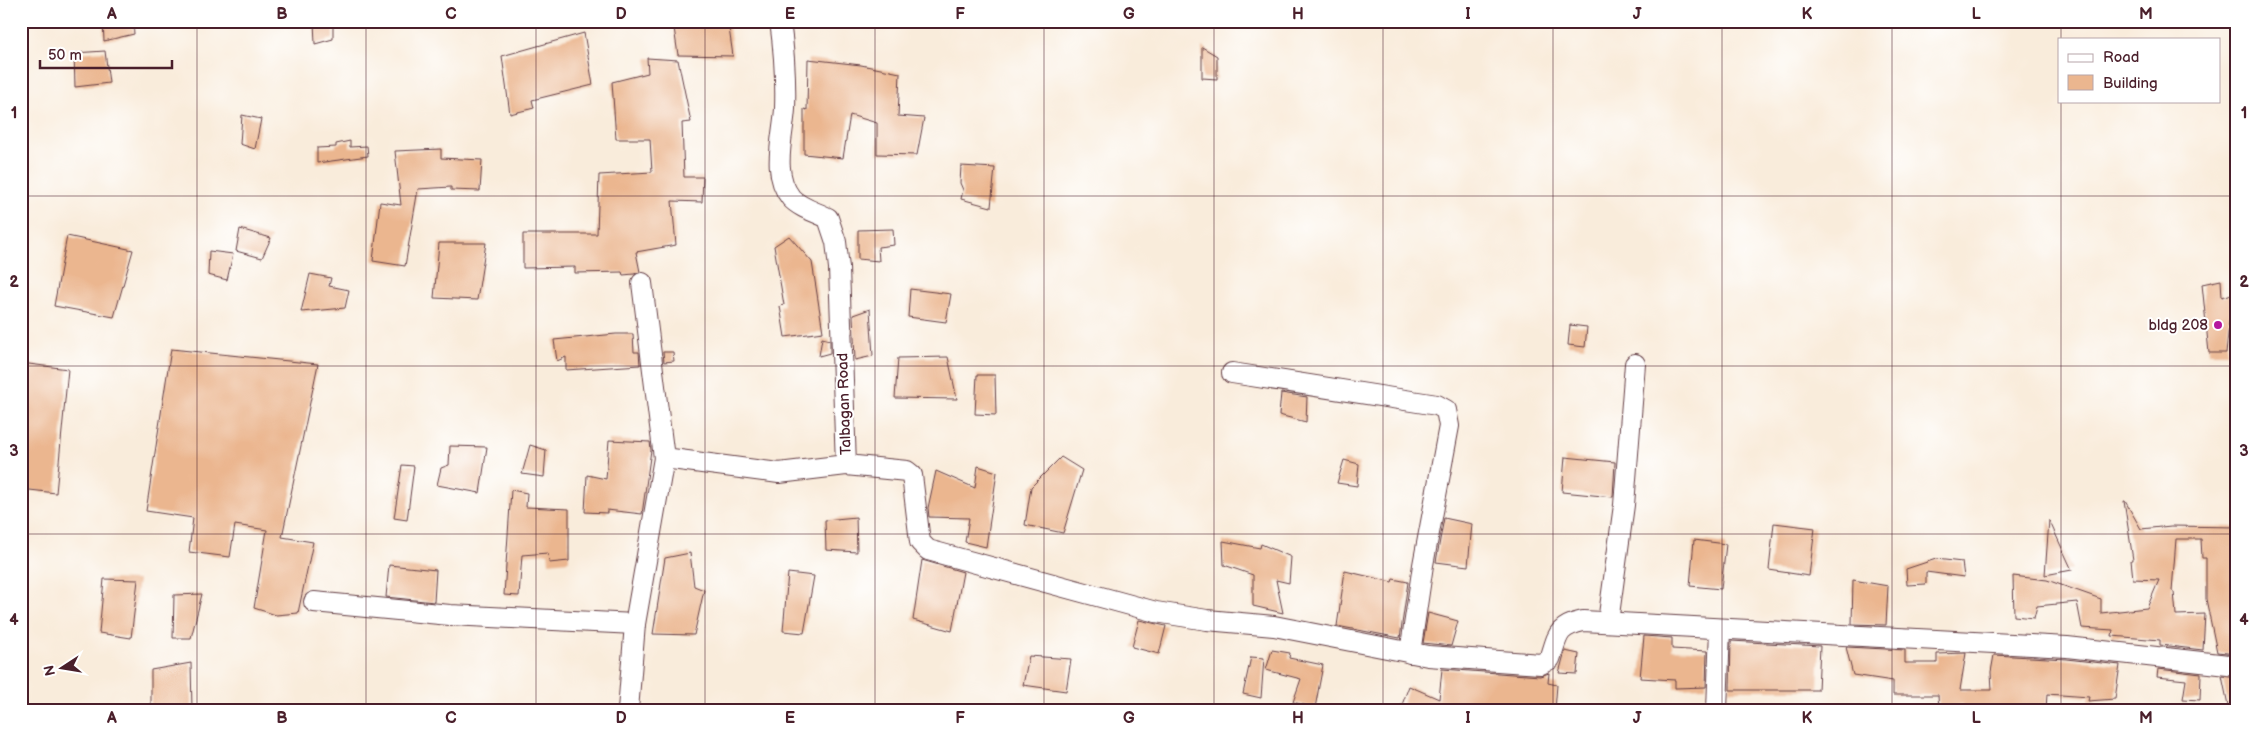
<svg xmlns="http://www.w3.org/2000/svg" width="2258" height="731" viewBox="0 0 2258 731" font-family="'Balsamiq Sans',sans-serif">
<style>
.building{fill:#ebb68f}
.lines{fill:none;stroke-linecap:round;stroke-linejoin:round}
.street-casing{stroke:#643e45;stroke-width:22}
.street{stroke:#fff;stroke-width:20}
.grid{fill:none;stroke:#4a1f2b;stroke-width:1;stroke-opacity:0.55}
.poi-dot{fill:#b5179e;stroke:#fff;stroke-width:2}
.labels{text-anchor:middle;stroke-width:4;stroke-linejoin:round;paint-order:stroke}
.poi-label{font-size:15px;fill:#4a1f2b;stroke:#fff;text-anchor:end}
.street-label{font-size:15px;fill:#4a1f2b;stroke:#fff}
.neatline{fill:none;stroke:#4a1f2b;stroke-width:2}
.grid-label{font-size:16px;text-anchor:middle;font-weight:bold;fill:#4a1f2b}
</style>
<rect width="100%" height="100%" fill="#fff"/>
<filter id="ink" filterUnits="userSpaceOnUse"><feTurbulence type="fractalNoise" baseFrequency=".02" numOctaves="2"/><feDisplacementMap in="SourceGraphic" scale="10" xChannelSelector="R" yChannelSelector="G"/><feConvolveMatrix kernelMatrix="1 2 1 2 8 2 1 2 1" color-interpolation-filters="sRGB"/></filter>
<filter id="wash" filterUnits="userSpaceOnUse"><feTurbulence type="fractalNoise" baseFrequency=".0096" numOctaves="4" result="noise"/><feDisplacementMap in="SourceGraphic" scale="20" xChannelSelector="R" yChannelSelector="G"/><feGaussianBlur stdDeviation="1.12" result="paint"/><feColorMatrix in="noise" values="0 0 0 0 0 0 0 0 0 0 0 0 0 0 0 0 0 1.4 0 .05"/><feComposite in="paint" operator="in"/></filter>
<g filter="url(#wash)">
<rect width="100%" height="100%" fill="#f9ecdb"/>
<g id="blocks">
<!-- building -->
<g class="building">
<path d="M103,21H133L134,34L104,41Z"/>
<path d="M314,21H333V39L315,44Z"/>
<path d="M673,21H728L733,56L678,55Z"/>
<path d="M584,33L593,85L532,100L534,108L510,114L502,56Z"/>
<path d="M1202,47L1217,56V79L1202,78Z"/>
<path d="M105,51L109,83L75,87L74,53Z"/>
<path d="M647,58L678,60L691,122L682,123L684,177H703L702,202L672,201L676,245L636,252L640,272L634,274L623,275L622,272L575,273V267L523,268V234H597L599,175L652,172L650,139H616L612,82L648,73Z"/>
<path d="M808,59L861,65L900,73L898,116L924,118L917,155L877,154V123L850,115L843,158L804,154V109L807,110Z"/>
<path d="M242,115L261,119L255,149L240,144Z"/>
<path d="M350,141V147L367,146L368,156L317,163V148L336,147V144Z"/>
<path d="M441,149V158L482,160L480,191L451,190V187L418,189L405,266L373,261L380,202L401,205L395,151Z"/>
<path d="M961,166L995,168L991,207L961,199L963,190L960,183Z"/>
<path d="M240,229L271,238L262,258L236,251Z"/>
<path d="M893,229L894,245L878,247L879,261L858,259V230Z"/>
<path d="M67,236L133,250L114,317L54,306Z"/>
<path d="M789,236L812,262L823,332L785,337L780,306L784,305L774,246Z"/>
<path d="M439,243H486L477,300L434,298Z"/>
<path d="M209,251L233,254L227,280L208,275Z"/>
<path d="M310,274L331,278L329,286L349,290L345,308L301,312Z"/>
<path d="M2221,280L2222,297L2232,294L2226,353H2209L2202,284Z"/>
<path d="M910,289L951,294L946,322L908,317Z"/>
<path d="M870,309L873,356L855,360L853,315Z"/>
<path d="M1570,325L1587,327L1585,347L1568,345Z"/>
<path d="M616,334H633L634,352H639L640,365L566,370V357L557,361L554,340Z"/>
<path d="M822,338L830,340V353L819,356Z"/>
<path d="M171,349L318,364L282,537L313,542L298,613L276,615L254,608L267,530L235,525L230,557L189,552L193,518L146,511Z"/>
<path d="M663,352H673L674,361L664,362Z"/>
<path d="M948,357L957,399L895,398L898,358Z"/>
<path d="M21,363L68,369L56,493L21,489Z"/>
<path d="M977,375H995L996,415L975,414Z"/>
<path d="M1281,393L1307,397L1306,422L1279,415Z"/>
<path d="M609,440L650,442L651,450L642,514L607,510V513L585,512L587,475L606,479Z"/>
<path d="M530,445L546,450L544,477L522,474Z"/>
<path d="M450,446L487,447L480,493L437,485L441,468L449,465Z"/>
<path d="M1061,457L1082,470L1063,533L1025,525L1031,487Z"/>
<path d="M1565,457L1615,462L1613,497L1562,492Z"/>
<path d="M1344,460L1359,464L1357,486L1337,483Z"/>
<path d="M402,465L414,466L407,520L394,518Z"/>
<path d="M978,466L997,472L986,547L965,542L969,518L929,517L928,508L936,471L975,488Z"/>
<path d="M511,490L527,493L526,507L569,509V561L549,563L548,553L522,555L519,596L504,595Z"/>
<path d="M2124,501H2125L2141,529L2171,526L2237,527V654L2217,652L2206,599V558H2202L2201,539H2176L2172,591L2174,592L2176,615L2205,614L2203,650L2160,645V640L2112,636L2113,630L2082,628L2077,602L2037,606L2034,618L2014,616L2013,576L2047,580L2101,599V613L2147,608L2159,580L2133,579L2131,560H2133Z"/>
<path d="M856,517L857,552L826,550L825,520Z"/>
<path d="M1444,518L1472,524L1468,566L1436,562Z"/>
<path d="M2049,520L2072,570L2045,575Z"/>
<path d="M1774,523L1815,528L1809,576L1769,570Z"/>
<path d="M1694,540L1726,544L1721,589L1690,586Z"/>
<path d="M1223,541L1260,548L1261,544L1291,557L1289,583L1276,580L1283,613L1253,606V575L1224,565Z"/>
<path d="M690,553L694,586L704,590L694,635L653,634L665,558Z"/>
<path d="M1936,559L1962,562L1964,577L1926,572V584L1907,585L1906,569Z"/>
<path d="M922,560L963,572L952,631L913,620Z"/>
<path d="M389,565L436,570L434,602L386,597Z"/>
<path d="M1345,571L1392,582L1393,579L1408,582L1400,638L1337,626Z"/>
<path d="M788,573L814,576L804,633L783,631Z"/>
<path d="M104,579L138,580L131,638L99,633Z"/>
<path d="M1853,580L1888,586L1886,625L1852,624Z"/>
<path d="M202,594L191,638H173L174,595Z"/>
<path d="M1428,613L1458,621L1451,646L1423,643Z"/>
<path d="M1139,620L1166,626L1159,654L1132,647Z"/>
<path d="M1644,636L1672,638V649L1707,651L1706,687L1675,688V680L1640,678Z"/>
<path d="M1731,641L1820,646L1818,690H1730Z"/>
<path d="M1846,647L1905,650V663H1937V654L1966,653L1960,690H1992L1991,672L1994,655L2066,659L2120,665L2115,699L2088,701L2089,697L2047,694L2046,710H1963V704L1939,710L1938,695H1893V681L1853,675Z"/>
<path d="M1272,650L1290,653L1289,658L1323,665L1315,708L1293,702L1301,679L1266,670Z"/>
<path d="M1565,651L1579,654L1577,674L1559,673Z"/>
<path d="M1029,656L1071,659L1066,691L1023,685Z"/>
<path d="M1251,657L1264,658L1261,698L1243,694Z"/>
<path d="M191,663L192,710H151V670Z"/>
<path d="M1442,669L1540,676L1549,673L1548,683L1557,685L1555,710H1400L1409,686L1439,699Z"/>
<path d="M2158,669L2201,674L2200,700L2183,699L2186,680L2157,677Z"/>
<path d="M2222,676L2237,678V710H2229Z"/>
</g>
</g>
</g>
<g filter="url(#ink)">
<use href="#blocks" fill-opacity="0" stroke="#643e45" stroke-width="1"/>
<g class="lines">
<defs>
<g id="street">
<path d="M642,283L664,458"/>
<path d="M1232,373L1437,405L1446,410L1449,426L1423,565L1410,653"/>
<path d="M846,465L907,471L912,475L920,542L928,550L1156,612L1207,620L1274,626L1428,656L1541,664L1550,659C1558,636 1556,627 1583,621L2067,647L2237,666"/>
<path d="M314,602L450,615L635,624"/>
<path d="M1608,622L1624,505L1635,364"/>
<path d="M628,710L635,624L664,458L779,473L846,465L839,268L836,242L828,218C816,212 800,208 791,198C771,173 783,138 785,109C786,80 784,50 780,21"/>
<path d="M1717,710L1720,629"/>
</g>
</defs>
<!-- street casing -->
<use href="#street" class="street-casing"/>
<!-- street -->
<use href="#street" class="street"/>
</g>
</g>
<!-- grid -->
<path class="grid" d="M197,21V710M366,21V710M536,21V710M705,21V710M875,21V710M1044,21V710M1214,21V710M1383,21V710M1553,21V710M1722,21V710M1892,21V710M2061,21V39M2061,101V710M21,196H2237M21,366H2237M21,534H2237"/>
<!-- markers -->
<circle class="poi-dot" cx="2218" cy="325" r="5"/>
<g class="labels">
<!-- poi labels -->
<g class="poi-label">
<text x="2208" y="330">bldg 208</text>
</g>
<!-- street labels -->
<g class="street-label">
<text transform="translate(844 404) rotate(-92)" y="5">Talbagan Road</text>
</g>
</g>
<!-- margin -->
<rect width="2258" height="731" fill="none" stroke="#fff" stroke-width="55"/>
<!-- legend -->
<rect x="2058" y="38" width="162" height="65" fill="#ffffff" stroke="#b7a5aa"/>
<rect x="2068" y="54" width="25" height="8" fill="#ffffff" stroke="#b7a5aa"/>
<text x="2103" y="62" font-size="15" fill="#4a1f2b">Road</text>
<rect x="2068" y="75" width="25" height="15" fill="#ebb68f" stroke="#b7a5aa"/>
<text x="2103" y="88" font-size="15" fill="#4a1f2b">Building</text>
<!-- north arrow -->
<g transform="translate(62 668) rotate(258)" stroke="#ffffff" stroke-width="4" paint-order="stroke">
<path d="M0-4L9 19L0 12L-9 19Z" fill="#4a1f2b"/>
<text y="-8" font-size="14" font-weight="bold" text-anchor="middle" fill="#4a1f2b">N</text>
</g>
<!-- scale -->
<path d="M40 60v8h132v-8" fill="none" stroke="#4a1f2b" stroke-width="2.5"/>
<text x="48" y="60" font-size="15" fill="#4a1f2b" stroke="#ffffff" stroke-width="4" paint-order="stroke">50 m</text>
<rect x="28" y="28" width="2202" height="676" class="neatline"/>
<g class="grid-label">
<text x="112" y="19">A</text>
<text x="282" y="19">B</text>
<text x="451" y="19">C</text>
<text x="621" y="19">D</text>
<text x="790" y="19">E</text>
<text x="960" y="19">F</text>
<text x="1129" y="19">G</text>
<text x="1298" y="19">H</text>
<text x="1468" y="19">I</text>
<text x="1637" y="19">J</text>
<text x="1807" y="19">K</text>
<text x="1976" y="19">L</text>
<text x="2146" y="19">M</text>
<text x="14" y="118">1</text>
<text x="2244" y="118">1</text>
<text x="14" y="287">2</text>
<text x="2244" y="287">2</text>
<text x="14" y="456">3</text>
<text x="2244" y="456">3</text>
<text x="14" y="625">4</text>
<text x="2244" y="625">4</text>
<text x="112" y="723">A</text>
<text x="282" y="723">B</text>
<text x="451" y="723">C</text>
<text x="621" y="723">D</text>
<text x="790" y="723">E</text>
<text x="960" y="723">F</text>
<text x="1129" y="723">G</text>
<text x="1298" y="723">H</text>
<text x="1468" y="723">I</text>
<text x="1637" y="723">J</text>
<text x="1807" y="723">K</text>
<text x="1976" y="723">L</text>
<text x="2146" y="723">M</text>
</g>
</svg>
